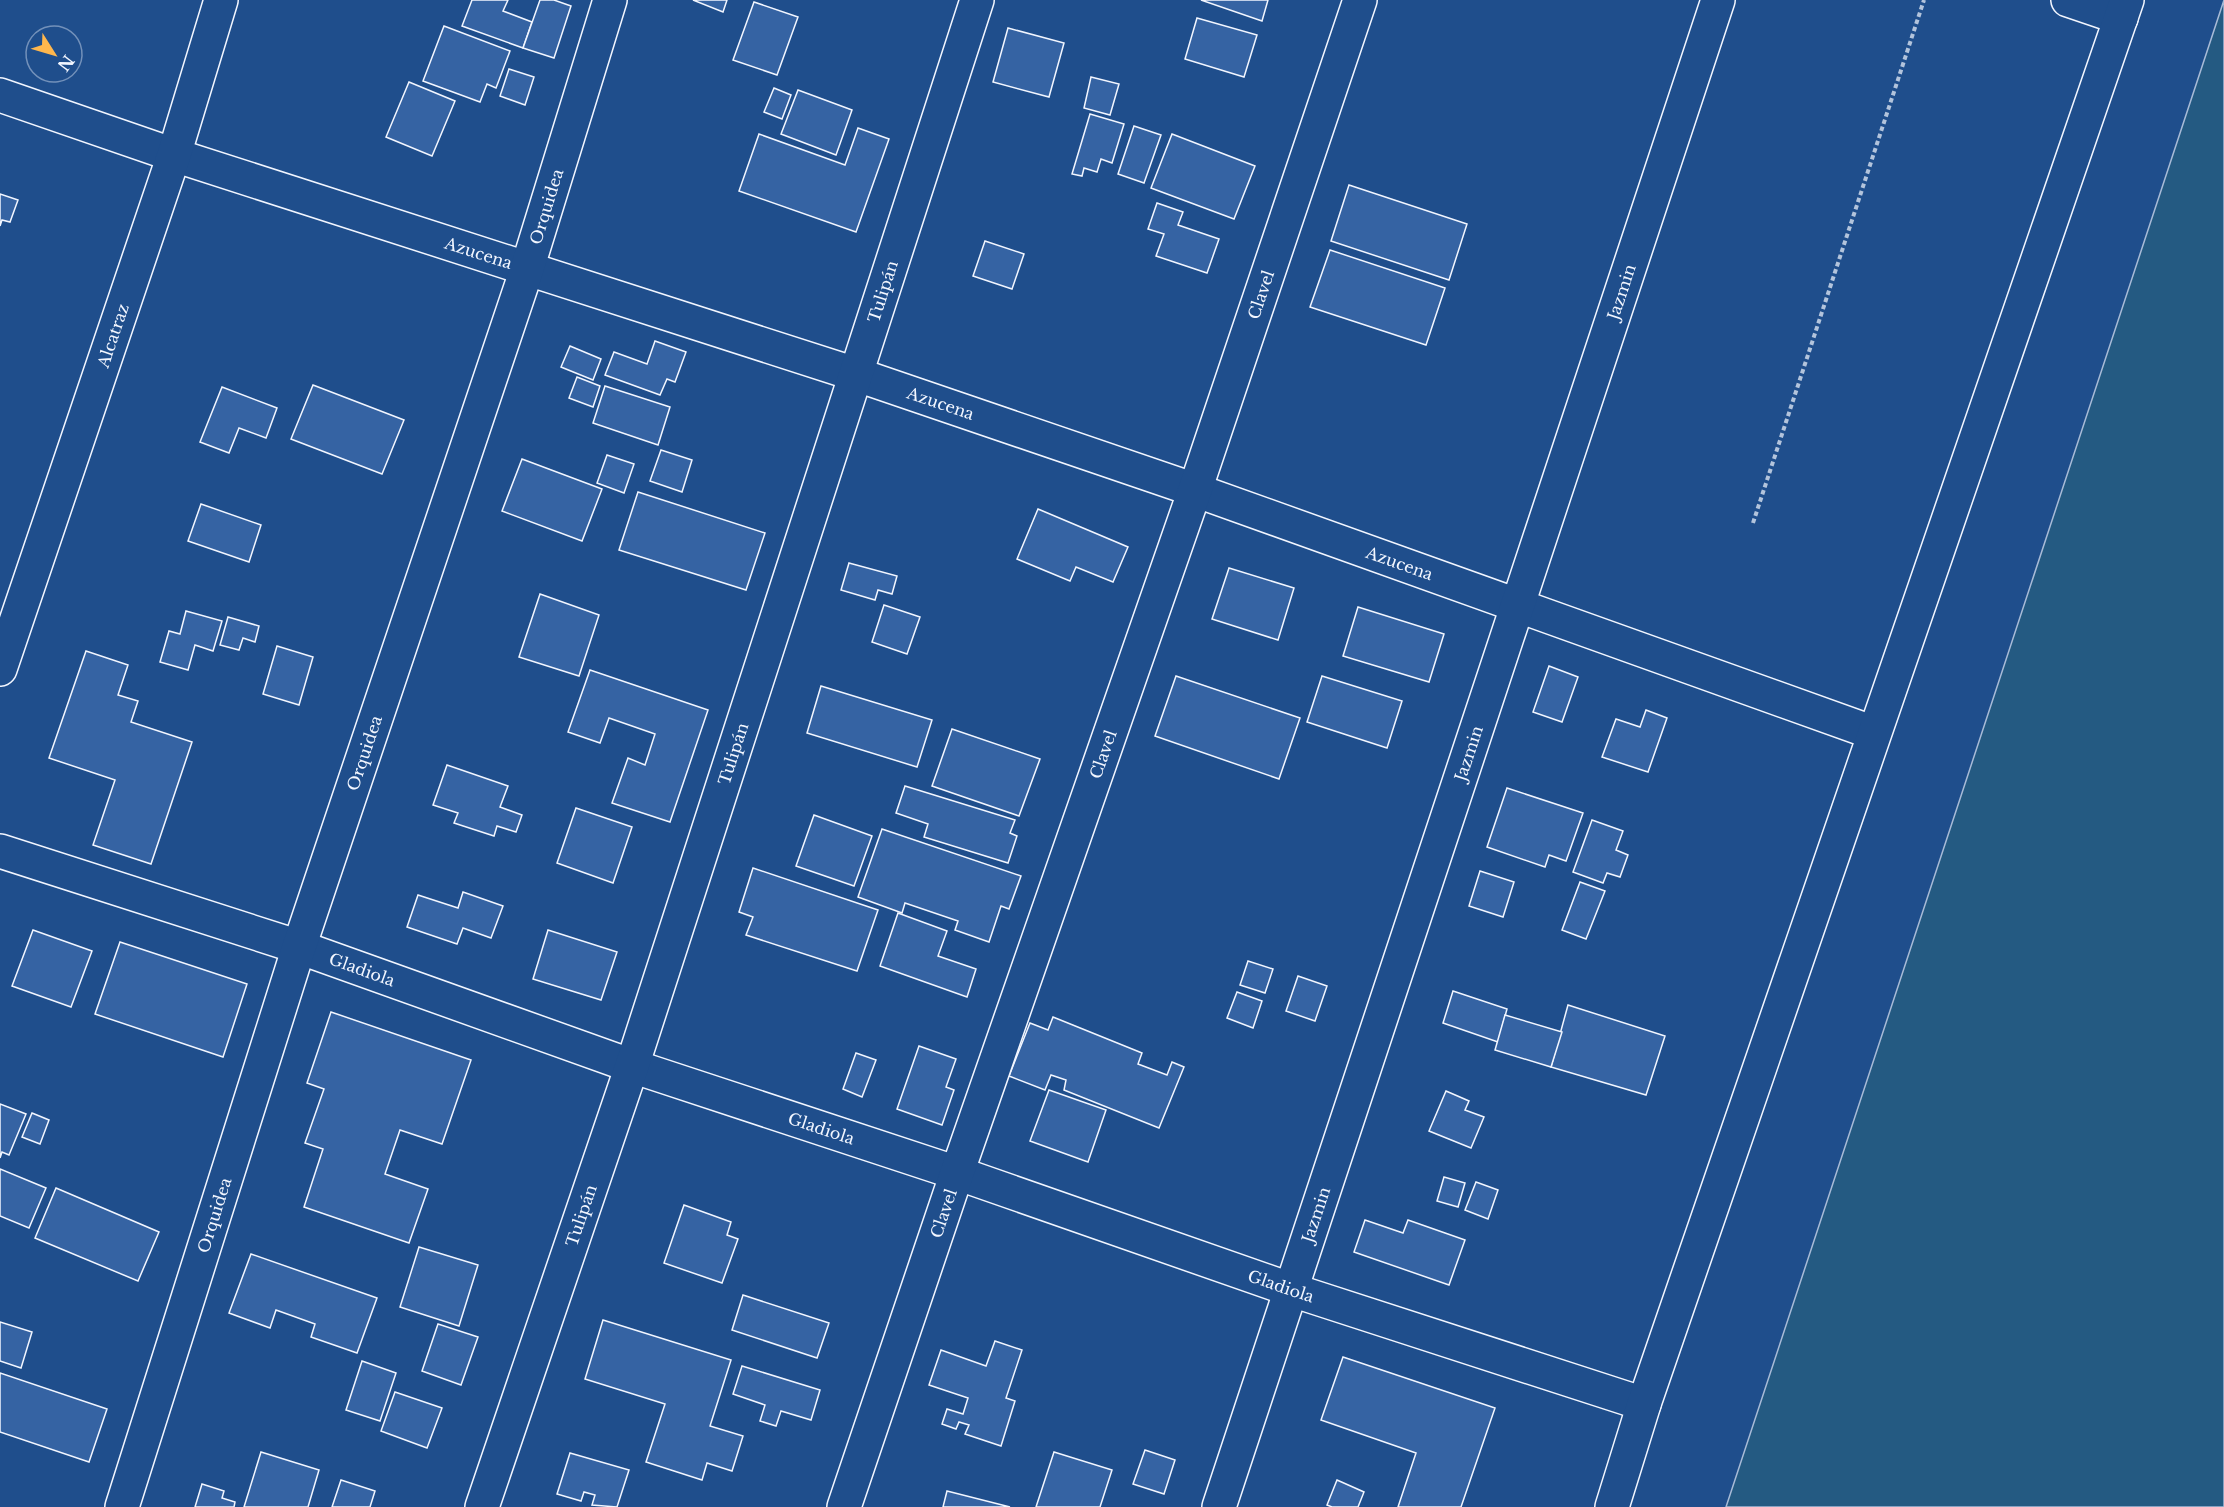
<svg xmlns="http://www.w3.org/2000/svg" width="2224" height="1507" viewBox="0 0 2224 1507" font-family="'Libre Baskerville',serif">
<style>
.green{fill:#245a82;stroke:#a8bbd7;stroke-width:1.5}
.building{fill:#3563a3;stroke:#f2f6ff;stroke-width:1.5}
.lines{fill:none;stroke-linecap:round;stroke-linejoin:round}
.minor-casing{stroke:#f2f6ff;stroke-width:36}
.path{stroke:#b3c4dc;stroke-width:4;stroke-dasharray:4.5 3;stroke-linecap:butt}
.minor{stroke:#1f4e8c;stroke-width:33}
.labels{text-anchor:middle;stroke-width:4.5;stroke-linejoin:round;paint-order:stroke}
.street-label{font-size:16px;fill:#f2f6ff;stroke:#1f4e8c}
</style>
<rect width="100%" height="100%" fill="#1f4e8c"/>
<!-- green -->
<path class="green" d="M2224,0V1507H1726Z"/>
<!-- building -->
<g class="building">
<path d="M472,0H508L503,11L532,22L523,48L462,26Z"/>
<path d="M540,0H554L571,6L554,58L523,48Z"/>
<path d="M693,0H727L723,12Z"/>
<path d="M1201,0H1268L1262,21Z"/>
<path d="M754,2L798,17L777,75L733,60Z"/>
<path d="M1197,18L1257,35L1244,77L1185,59Z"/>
<path d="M444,26L510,51L496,88L487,84L480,102L423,81Z"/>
<path d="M1008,28L1064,43L1049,97L993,82Z"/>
<path d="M509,69L534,77L525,105L500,96Z"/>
<path d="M1091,77L1119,84L1110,115L1084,108Z"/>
<path d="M409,82L455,101L432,156L386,137Z"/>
<path d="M774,88L791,95L782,119L764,112Z"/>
<path d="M798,90L852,110L836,155L781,134Z"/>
<path d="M1090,114L1124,124L1112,163L1101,159L1097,172L1084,168L1082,176L1072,174Z"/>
<path d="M1134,126L1161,135L1144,183L1118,174Z"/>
<path d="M858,128L889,139L856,232L739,191L759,134L845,165Z"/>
<path d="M1172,134L1255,166L1234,219L1151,188Z"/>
<path d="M1349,185L1467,224L1449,280L1331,241Z"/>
<path d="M0,194L18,200L10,222L2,220L0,226Z"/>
<path d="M1157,203L1183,212L1178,225L1219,239L1207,273L1156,256L1164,234L1148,229Z"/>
<path d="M985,241L1024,254L1012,289L973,276Z"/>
<path d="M1330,250L1445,288L1426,345L1310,307Z"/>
<path d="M655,341L686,352L675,382L667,379L660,395L605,375L614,352L647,364Z"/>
<path d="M570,346L601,359L593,380L561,367Z"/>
<path d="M577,377L600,386L593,407L569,398Z"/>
<path d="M313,385L404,420L382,474L291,439Z"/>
<path d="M605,386L670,407L658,445L593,423Z"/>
<path d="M222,387L277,408L266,438L239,428L229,453L200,442Z"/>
<path d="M661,450L692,460L682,492L650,481Z"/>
<path d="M607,455L634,464L624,493L597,483Z"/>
<path d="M522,459L602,489L582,541L502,511Z"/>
<path d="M638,492L765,533L746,590L619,550Z"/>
<path d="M201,504L261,525L249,562L188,541Z"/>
<path d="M1038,509L1128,547L1113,582L1076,567L1070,581L1017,559Z"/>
<path d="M849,563L897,576L892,594L878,590L875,600L841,590Z"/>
<path d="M1229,568L1294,588L1278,640L1212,619Z"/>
<path d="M540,594L599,615L579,676L519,657Z"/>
<path d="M884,605L920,617L907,654L872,642Z"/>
<path d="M1358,607L1444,634L1429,682L1343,656Z"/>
<path d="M186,611L222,621L213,651L195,645L188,670L160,662L169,631L180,634Z"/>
<path d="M228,617L259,626L255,642L243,638L239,650L220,645Z"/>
<path d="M277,646L313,657L299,705L263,694Z"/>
<path d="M86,651L128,665L118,695L138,701L131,722L192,742L151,864L93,845L115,780L49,758Z"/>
<path d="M1549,666L1578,677L1562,722L1533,712Z"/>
<path d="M590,670L708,710L670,822L612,803L628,758L645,765L655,734L609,718L600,743L568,732Z"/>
<path d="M1176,676L1300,718L1279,779L1155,736Z"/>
<path d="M1322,676L1402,701L1387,748L1307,722Z"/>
<path d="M821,686L932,720L917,767L807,733Z"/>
<path d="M1646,710L1667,718L1648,772L1602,757L1616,719L1640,727Z"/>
<path d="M952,729L1040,759L1019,816L932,786Z"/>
<path d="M447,765L508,786L500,807L522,815L516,832L497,826L494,836L454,823L458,813L433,805Z"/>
<path d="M905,786L1015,820L1010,833L1017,836L1008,863L924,837L928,824L896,813Z"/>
<path d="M1507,788L1583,813L1566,861L1549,855L1545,867L1487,847Z"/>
<path d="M576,808L632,827L613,883L557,863Z"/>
<path d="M814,815L872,836L854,886L796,866Z"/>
<path d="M1592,820L1623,831L1616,850L1628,855L1620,877L1607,873L1603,883L1573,872Z"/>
<path d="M882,829L1021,876L1009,909L1001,906L989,942L955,930L958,921L905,903L902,913L858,897Z"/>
<path d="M753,868L878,910L857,971L746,935L753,917L739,912Z"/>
<path d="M1480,871L1514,882L1503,917L1469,906Z"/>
<path d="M1580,882L1605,891L1586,939L1562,930Z"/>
<path d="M463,892L503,906L491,938L463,928L457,944L407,927L418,895L458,908Z"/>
<path d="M898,913L947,931L938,956L976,969L967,997L880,966Z"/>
<path d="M33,930L92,951L71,1007L12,986Z"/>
<path d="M548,930L617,952L601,1000L533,979Z"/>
<path d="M120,942L247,984L223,1057L95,1014Z"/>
<path d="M1248,961L1273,969L1265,993L1240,985Z"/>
<path d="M1298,976L1327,986L1315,1021L1286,1011Z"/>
<path d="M1453,991L1507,1009L1498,1042L1443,1023Z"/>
<path d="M1237,992L1262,1001L1253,1028L1227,1018Z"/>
<path d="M1568,1005L1665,1036L1646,1095L1551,1067Z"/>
<path d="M331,1012L471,1060L442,1144L400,1130L385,1174L428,1189L409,1243L304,1207L323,1149L305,1143L324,1089L307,1083Z"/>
<path d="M1505,1015L1562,1032L1551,1067L1495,1050Z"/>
<path d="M1053,1017L1142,1053L1138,1064L1167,1075L1172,1062L1184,1067L1159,1128L1064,1090L1066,1080L1051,1075L1045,1090L1009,1076L1030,1023L1048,1030Z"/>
<path d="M919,1046L956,1059L946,1087L954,1090L942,1125L897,1109Z"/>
<path d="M856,1053L876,1060L862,1097L843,1089Z"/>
<path d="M1049,1090L1106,1110L1088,1162L1030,1141Z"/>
<path d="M1446,1091L1469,1101L1465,1110L1484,1117L1471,1148L1429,1131Z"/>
<path d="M0,1104L26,1114L9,1155L2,1152L0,1158Z"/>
<path d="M32,1113L49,1120L40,1144L22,1137Z"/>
<path d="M0,1169L46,1188L29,1228L0,1216Z"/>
<path d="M1444,1177L1465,1183L1458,1207L1437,1201Z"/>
<path d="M1476,1182L1498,1190L1488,1219L1465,1210Z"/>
<path d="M56,1188L159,1232L138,1281L35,1238Z"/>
<path d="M684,1205L731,1222L727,1235L738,1239L722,1283L664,1263Z"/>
<path d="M1365,1220L1403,1233L1408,1220L1465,1240L1449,1285L1354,1252Z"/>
<path d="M419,1247L478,1265L459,1326L400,1307Z"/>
<path d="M251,1254L377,1298L357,1353L311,1337L315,1324L276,1310L270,1328L229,1313Z"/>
<path d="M743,1295L829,1323L817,1358L732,1330Z"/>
<path d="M603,1320L731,1360L710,1426L743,1436L732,1471L707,1463L702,1480L646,1462L665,1404L585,1379Z"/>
<path d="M0,1322L32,1332L21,1368L0,1361Z"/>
<path d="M438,1324L478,1337L461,1385L422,1371Z"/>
<path d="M995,1341L1022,1350L1006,1398L1015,1401L1001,1446L965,1434L969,1425L959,1422L956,1429L942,1424L947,1409L963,1414L968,1398L929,1385L941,1350L986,1366Z"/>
<path d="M1343,1357L1495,1408L1461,1507H1398L1416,1453L1321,1420Z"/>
<path d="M362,1361L396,1373L380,1421L346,1410Z"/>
<path d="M742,1366L820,1390L811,1420L781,1411L776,1426L760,1421L765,1405L733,1394Z"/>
<path d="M0,1373L107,1409L89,1462L0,1432Z"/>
<path d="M395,1392L442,1408L427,1448L381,1431Z"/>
<path d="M1145,1450L1175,1460L1164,1494L1133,1484Z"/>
<path d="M261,1452L319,1470L308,1507H244Z"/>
<path d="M1054,1452L1112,1470L1100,1507H1036Z"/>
<path d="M570,1453L629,1470L617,1507L592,1505L595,1495L584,1492L581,1501L557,1494Z"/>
<path d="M341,1480L375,1491L370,1507H332Z"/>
<path d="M1337,1480L1364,1492L1358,1507H1332L1327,1505Z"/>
<path d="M202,1484L224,1491L222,1498L235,1502L234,1507H195Z"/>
<path d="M947,1491L1010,1507H943Z"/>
</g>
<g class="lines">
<defs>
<g id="minor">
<path d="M2068,0L2121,18"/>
<path id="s1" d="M0,95L174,155L855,374L1195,490L1874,733"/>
<path id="s2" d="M0,669L174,155L221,0"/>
<path id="s3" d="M0,851L299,947L632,1066L957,1173L1292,1290L1644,1404"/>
<path id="s4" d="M122,1507L299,947L527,269L610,0"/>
<path id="s5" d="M482,1507L632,1066L977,0"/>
<path id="s6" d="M844,1507L957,1173L1195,490L1360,0"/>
<path id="s7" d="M1219,1507L1718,0"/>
<path d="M1612,1507L1644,1404L2127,0"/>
</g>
</defs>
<!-- minor casing -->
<use href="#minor" class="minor-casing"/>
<!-- path -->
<path class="path" d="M1753,523L1924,0"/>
<!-- minor -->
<use href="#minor" class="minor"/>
</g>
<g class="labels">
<!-- street labels -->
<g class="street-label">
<text dy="6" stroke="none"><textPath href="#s4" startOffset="1368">Orquidea</textPath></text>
<text dy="6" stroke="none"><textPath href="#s1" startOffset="504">Azucena</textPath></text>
<text dy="6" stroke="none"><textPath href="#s5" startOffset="1280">Tulipán</textPath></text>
<text dy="6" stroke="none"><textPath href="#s7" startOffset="1280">Jazmin</textPath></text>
<text dy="6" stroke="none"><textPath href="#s6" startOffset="1282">Clavel</textPath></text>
<text dy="6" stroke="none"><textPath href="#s2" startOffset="352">Alcatraz</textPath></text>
<text dy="6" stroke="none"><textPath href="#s1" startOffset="990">Azucena</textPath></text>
<text dy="6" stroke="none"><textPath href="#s1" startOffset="1476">Azucena</textPath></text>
<text dy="6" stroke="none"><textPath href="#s4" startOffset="792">Orquidea</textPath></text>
<text dy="6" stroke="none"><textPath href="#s5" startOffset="794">Tulipán</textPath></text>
<text dy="6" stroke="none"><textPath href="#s6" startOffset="796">Clavel</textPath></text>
<text dy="6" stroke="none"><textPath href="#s7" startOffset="794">Jazmin</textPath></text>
<text dy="6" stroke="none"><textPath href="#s3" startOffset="381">Gladiola</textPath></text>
<text dy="6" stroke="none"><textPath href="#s3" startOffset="867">Gladiola</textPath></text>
<text dy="6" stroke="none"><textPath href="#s6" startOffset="310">Clavel</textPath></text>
<text dy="6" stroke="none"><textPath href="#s4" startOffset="306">Orquidea</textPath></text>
<text dy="6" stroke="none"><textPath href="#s7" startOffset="308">Jazmin</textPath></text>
<text dy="6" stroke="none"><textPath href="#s5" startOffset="308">Tulipán</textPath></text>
<text dy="6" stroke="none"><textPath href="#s3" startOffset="1353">Gladiola</textPath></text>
</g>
</g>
<!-- north arrow -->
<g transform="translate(54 54) rotate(127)"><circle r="28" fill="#1f4e8c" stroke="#7391ba" stroke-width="1.5"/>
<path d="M0-4.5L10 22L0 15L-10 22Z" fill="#ffb74d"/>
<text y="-9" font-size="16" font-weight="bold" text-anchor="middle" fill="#f2f6ff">N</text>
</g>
</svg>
